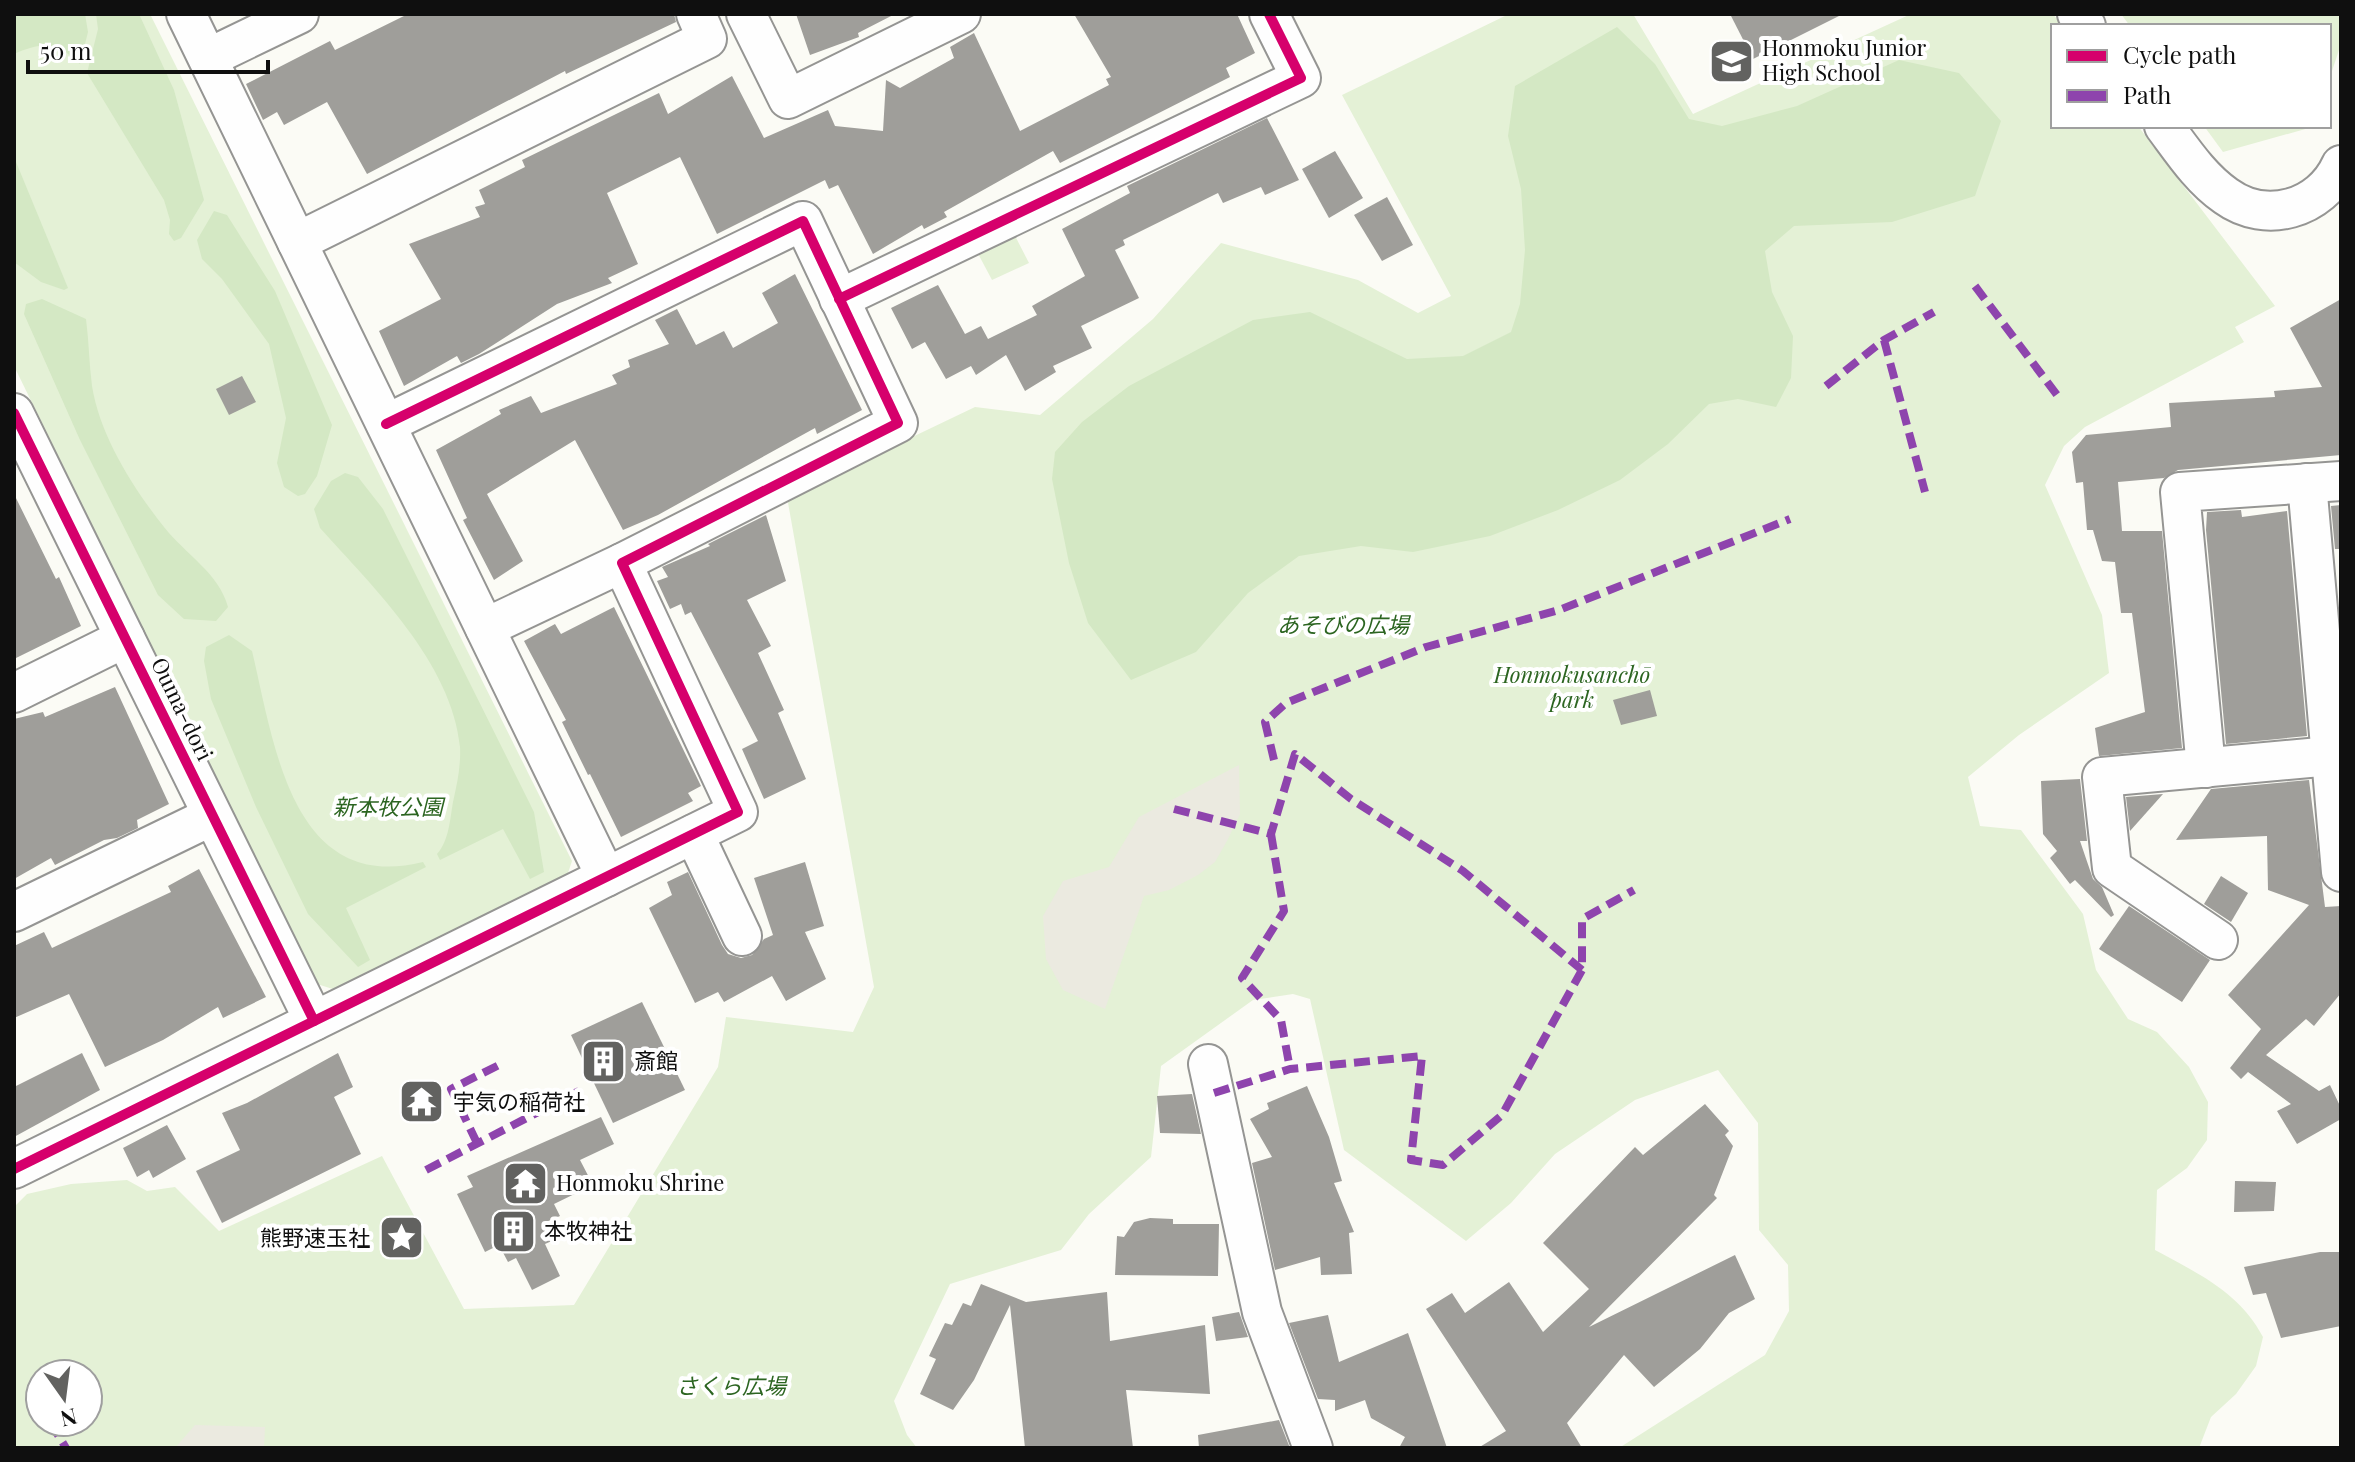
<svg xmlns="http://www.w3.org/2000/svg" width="2355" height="1462" viewBox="0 0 2355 1462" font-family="'Playfair Display','Noto Sans JP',serif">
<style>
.green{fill:#e4f1d6;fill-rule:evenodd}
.forest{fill:#d4e8c4}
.plaza{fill:#ebeae0}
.building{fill:#9f9e9a}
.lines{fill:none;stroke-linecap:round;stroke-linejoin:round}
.minor-casing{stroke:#959593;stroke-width:42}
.minor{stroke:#fefefe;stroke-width:38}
.quiet{stroke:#8e44ad;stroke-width:8;stroke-dasharray:16 8;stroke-linecap:butt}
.cycleway-casing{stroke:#fff;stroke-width:15}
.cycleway{stroke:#d6006c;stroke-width:10}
.labels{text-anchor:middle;stroke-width:8;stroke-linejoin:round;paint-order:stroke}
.poi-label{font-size:22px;fill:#0f0f0f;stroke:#fff;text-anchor:start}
.park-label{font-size:22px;font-style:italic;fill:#2c6521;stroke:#fff}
.street-label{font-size:22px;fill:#0f0f0f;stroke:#fff}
</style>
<rect width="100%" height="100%" fill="#fbfbf5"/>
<!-- green -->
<g class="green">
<path d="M14,14H150L572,861L566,879L339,991L317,984L14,366Z"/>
<path d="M1509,14H1633L1693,114L1911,14H2053L2062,26H2053V126H2138L2275,306L2235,327L2244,342L2085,427L2064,446L2045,485L2102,615L2109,673L2019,735L1968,777L1980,826L2021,830L2083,914L2096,970L2128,1019L2157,1032L2189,1067L2208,1102L2207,1140L2187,1168L2157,1190L2155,1250C2199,1274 2239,1292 2263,1337L2256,1366L2236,1394L2211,1417L2199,1448H1619L1765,1355L1789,1311L1788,1265L1759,1230L1758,1123L1718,1070L1635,1100L1555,1154L1511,1203L1466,1241L1344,1150L1310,999L1293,994L1253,1000L1161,1066L1151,1157L1089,1214L1061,1250L950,1284L894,1401L907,1435L917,1448H14V1207L27,1194L71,1184L127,1180L147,1191L175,1187L219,1231L382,1156L464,1309L574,1305L718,1067L726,1017L853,1032L874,987L787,497L975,407L1040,415L1153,319L1221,243L1358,280L1418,313L1451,296L1342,95ZM40,1374H88V1422H40Z"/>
<path d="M2121,14H2341V44L2329,80V26H2130Z"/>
<path d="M2204,126H2316L2223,152Z"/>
<path d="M1012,230L1029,263L992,280L975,248Z"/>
</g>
<!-- forest -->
<g class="forest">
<path d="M14,14H85L88,32L80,64C57,42 44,41 14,54Z"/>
<path d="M96,14H139L174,90L204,200L181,238L174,241L169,234L170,220L164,200L87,73L98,29Z"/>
<path d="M1617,27L1655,64L1689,119L1722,126L1797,106L1899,60L1959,73L2001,121L1975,196L1892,222L1794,226L1765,251L1772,292L1793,336L1791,378L1776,407L1738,399L1709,404L1668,444L1620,480L1558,510L1490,536L1413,552L1361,546L1299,556L1248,593L1196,652L1131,680L1088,623L1069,563L1052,479L1055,452L1082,422L1129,386L1253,320L1310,312L1407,359L1463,356L1511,332L1520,304L1525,250L1521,189L1508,136L1515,86Z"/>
<path d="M14,157L68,288L64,290L41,282L14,262Z"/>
<path d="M214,211L227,215L275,291L332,425L317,476L305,494L298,496L284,487L277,463L286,418L269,344L222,279L202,259L197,240Z"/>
<path d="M42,299L86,319C89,341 89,364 92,386C100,436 133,488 164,527C185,554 219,573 228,607L216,621L184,619L158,595L80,440L24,314L26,304Z"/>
<path d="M345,473L358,477L383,509L534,812L544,872L530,879L503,829L440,860L437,854C449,841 450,819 453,802C457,784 461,766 460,747C452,663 373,587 320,528L314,509L331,481Z"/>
<path d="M229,635L252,651C274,742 291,895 423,862L426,867L346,908L370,960L358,967L308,914L256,807L211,699L204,661L206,647Z"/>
</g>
<!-- plaza -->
<g class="plaza">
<path d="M1239,765L1240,814L1227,841L1215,862L1198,875L1169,890L1144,896L1105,1009L1063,990L1046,959L1043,916L1063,881L1109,867L1139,817Z"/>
<path d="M195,1425L265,1427L264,1448H175Z"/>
</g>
<!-- building -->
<g class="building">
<path d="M408,14H674L676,22L566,74L565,71L367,174L327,102L284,125L277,112L263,120L246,84L330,41L335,50Z"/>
<path d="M796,14H895L858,33L859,37L810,55Z"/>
<path d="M1074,14H1237L1255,53L1226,68L1230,77L1060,163L1053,151L944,212L947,217L924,229L922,225L873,254L838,185L829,189L825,180L717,234L680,157L607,193L638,264L608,278L612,283L557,304L479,354L461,363L457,356L404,386L379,331L441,299L409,244L480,217L475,207L485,204L479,190L525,167L522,160L659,93L668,114L732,76L764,138L828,110L835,126L883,131L886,80L900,88L954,58L950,47L974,33L1020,131L1109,85L1106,79L1111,77Z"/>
<path d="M1730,14H1843L1753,59Z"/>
<path d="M1267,118L1299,180L1265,195L1261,187L1223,203L1218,193L1123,240L1125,245L1115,250L1139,298L1081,326L1092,348L1053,366L1056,372L1025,391L1006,355L976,375L971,366L946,379L925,342L912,349L891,308L938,285L965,334L981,326L988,339L1037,315L1032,306L1085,276L1062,229L1130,193L1127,186Z"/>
<path d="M1335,151L1363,198L1329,218L1302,169Z"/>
<path d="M1387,197L1413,245L1382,261L1354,215Z"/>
<path d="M795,274L862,410L817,434L815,428L658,515L623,530L575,440L487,494L523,561L494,580L463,520L467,518L436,450L501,414L499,410L531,396L541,413L617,384L612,375L630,367L628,360L669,344L655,320L677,309L696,345L724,331L733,348L778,323L762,293Z"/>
<path d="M2341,299V455L2178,470L2164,478L2118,482L2122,531H2162L2182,748L2099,756L2095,728L2145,712L2132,613H2121L2115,562L2102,561L2093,530H2087L2083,482L2076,483L2072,452L2086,435L2171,427L2169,403L2275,397L2274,391L2322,387L2290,328Z"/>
<path d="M242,376L256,402L229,415L216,389Z"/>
<path d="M14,494L56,579L59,577L81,626L14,659Z"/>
<path d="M2341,505V549H2335L2331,506Z"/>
<path d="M2241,510L2242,517L2287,511L2307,736L2226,744L2206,530L2207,512Z"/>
<path d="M766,515L786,581L747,600L771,646L758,653L784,710L778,713L806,779L764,799L742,749L758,741L691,612L685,615L681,604L670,609L657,581L668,577L662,567L710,546L708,544Z"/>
<path d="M614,607L701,786L688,793L693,801L621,837L590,774L588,775L562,722L566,720L524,641L555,624L561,634Z"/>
<path d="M115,687L169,804L137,820L138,828L117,838L104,840L55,865L51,858L14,879V719L43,712L45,717Z"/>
<path d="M1650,690L1657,716L1621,725L1613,700Z"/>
<path d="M2080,779L2087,841H2080L2093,879L2102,887L2114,915L2111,917L2075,880L2070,884L2050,858L2057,851L2043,834L2041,781Z"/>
<path d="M2309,780L2325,907L2341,906V993L2314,1026L2306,1019L2266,1055L2319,1091L2330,1085L2341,1108V1119L2297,1144L2277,1111L2291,1104L2248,1072L2241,1079L2230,1068L2261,1029L2228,995L2309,905L2268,890L2267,836L2176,840L2211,789Z"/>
<path d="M2163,794L2130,831L2126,797Z"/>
<path d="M805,862L824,926L805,932L826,979L786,1001L772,976L724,1002L718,992L695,1003L649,908L672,895L667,882L688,872L722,945L728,954L741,958L752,955L764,939L773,935L754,878Z"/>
<path d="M199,869L266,997L223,1018L218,1007L163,1040L105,1067L69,994L14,1018V946L44,932L52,948L171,892L168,886Z"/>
<path d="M2221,876L2248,893L2231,922L2204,904Z"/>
<path d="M2129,906L2210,960L2182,1002L2099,949Z"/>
<path d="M642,1002L685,1090L613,1123L571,1035Z"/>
<path d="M82,1053L100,1090L14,1137V1087Z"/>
<path d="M338,1053L353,1087L334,1097L361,1154L222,1223L196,1171L240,1150L222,1113L247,1103Z"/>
<path d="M1307,1086L1329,1137L1342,1181L1334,1183L1354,1232L1349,1233L1352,1274L1321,1275L1320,1257L1275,1270L1252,1163L1272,1157L1250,1119L1269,1109L1267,1103Z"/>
<path d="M1192,1094L1201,1134L1160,1133L1157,1096Z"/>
<path d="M1705,1104L1729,1131L1725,1135L1733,1146L1714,1195L1717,1198L1589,1327L1735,1255L1755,1299L1729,1313L1700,1349L1654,1387L1624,1355L1567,1423L1582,1448H1478L1506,1431L1426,1309L1452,1293L1465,1313L1509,1282L1543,1332L1589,1289L1543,1243L1635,1147L1643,1155Z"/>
<path d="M601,1117L614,1144L580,1160L593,1185L554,1204L560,1216L546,1222L554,1240L545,1244L560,1276L532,1290L516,1258L508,1262L499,1245L485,1252L457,1194L473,1187L467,1176Z"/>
<path d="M167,1125L186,1159L153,1178L149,1170L137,1177L123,1148Z"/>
<path d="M2235,1181L2276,1182L2274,1211L2234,1212Z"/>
<path d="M1150,1218L1173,1219V1224H1219L1218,1276L1115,1275L1117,1236L1124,1237L1134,1222Z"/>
<path d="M2320,1252H2341V1326L2281,1338L2266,1293L2253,1295L2244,1267Z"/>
<path d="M981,1284L1026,1302L1107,1292L1110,1341L1205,1325L1210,1394L1126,1390L1133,1448H1025L1010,1305L974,1380L953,1410L920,1394L936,1359L929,1356L945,1323L952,1325L963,1303L971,1306Z"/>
<path d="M1239,1312L1248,1337L1216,1341L1212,1317Z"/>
<path d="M1328,1315L1339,1362L1408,1333L1447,1448H1399L1405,1437L1371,1418L1365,1400L1335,1411V1400L1318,1399L1289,1323Z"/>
<path d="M1279,1420L1290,1448H1199L1198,1435Z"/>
</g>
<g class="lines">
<defs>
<g id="minor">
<path d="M186,14L606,877"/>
<path d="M746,14L788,99L961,14"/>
<path d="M2077,14L2086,26"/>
<path d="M208,58L299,14"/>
<path d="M2164,126C2182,150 2200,178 2226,196C2266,225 2321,209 2341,165"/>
<path d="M297,242L707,39L696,14"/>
<path d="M839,299L1301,78L1269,14"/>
<path d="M14,413L314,1021"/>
<path d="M2307,483L2341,872"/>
<path d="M485,628L622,563"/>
<path d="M14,693L125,638"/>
<path d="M2206,768L2180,492L2341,481"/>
<path d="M694,834L742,936"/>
<path d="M14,912L212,816"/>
<path d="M2218,940L2112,868L2102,777L2331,756"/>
<path d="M1208,1064L1262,1312L1313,1448"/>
<path d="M14,1169L738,812L622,563L898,423L803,221L386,424"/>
</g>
</defs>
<!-- minor casing -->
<use href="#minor" class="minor-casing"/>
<!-- minor -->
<use href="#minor" class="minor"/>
<!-- quiet -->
<g class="quiet">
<path d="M1975,286L2057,395"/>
<path d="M1884,340L1925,492"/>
<path d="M1826,386L1884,340L1934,312"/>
<path d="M1274,760L1265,722L1286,703L1426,647L1559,610L1790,519"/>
<path d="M1174,809L1271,834L1295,754L1351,799L1463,871L1582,970"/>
<path d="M1271,834L1284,911L1242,978L1281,1020L1290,1069"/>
<path d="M1214,1093L1290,1069L1422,1056L1411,1160L1443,1165L1502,1115L1582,970V919L1634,890"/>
<path d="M477,1143L451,1089L499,1065"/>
<path d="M426,1170L579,1091"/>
<path d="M50,1422L66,1448"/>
</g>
<defs>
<g id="cycleway">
<path d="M839,299L1301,78L1269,14"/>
<path d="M14,413L314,1021"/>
<path d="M14,1169L738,812L622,563L898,423L803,221L386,424"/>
</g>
</defs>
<!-- cycleway casing -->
<use href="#cycleway" class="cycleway-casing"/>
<!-- cycleway -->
<use href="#cycleway" class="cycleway"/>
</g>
<!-- icons -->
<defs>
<symbol id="school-square" viewBox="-11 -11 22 22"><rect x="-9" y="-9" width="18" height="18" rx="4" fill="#626260" stroke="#fff"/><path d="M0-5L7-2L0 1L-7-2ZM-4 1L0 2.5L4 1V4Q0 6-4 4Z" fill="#fff"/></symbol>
<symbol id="building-square" viewBox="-11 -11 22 22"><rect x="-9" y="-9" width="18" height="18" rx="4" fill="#626260" stroke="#fff"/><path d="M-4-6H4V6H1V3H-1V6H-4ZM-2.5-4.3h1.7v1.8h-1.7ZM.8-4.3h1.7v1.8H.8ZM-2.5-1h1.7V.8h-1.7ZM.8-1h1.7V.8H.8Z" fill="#fff"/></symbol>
<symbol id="temple-square" viewBox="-11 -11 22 22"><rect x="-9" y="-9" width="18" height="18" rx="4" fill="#626260" stroke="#fff"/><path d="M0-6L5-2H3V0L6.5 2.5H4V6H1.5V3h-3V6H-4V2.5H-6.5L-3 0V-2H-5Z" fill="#fff"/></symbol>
<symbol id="sight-square" viewBox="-11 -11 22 22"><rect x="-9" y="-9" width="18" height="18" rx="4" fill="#626260" stroke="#fff"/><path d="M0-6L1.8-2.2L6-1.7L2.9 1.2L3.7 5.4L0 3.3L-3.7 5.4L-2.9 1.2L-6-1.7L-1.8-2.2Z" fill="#fff"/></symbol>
</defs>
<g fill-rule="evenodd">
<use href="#school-square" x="1706" y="36" width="51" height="51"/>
<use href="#building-square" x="578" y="1036" width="51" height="51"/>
<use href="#temple-square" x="396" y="1076" width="51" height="51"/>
<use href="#temple-square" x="500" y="1158" width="51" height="51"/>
<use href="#building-square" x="488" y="1206" width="51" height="51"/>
<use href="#sight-square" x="376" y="1212" width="51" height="51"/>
</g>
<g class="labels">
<!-- poi labels -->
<g class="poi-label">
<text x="1762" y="56">Honmoku Junior<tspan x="1762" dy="25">High School</tspan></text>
<text x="634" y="1069">斎館</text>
<text x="453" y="1110">宇気の稲荷社</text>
<text x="556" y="1191">Honmoku Shrine</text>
<text x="544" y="1239">本牧神社</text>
<text x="370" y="1246" text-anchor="end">熊野速玉社</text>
</g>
<!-- park labels -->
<g class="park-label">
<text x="1343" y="633">あそびの広場</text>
<text x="1572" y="683">Honmokusanchō<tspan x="1572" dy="25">park</tspan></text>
<text x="388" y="815">新本牧公園</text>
<text x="731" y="1394">さくら広場</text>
</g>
<!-- street labels -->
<g class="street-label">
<text transform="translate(182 709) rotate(64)" y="8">Ouma-dori</text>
</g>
</g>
<!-- border -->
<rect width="2355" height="1462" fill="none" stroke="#0f0f0f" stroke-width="32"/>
<!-- legend -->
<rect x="2051" y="24" width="280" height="104" fill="#ffffff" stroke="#9f9f9f" stroke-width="2"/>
<rect x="2067" y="50" width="40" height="12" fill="#d6006c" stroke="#9f9f9f" stroke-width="2"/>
<text x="2123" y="64" font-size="24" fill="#0f0f0f">Cycle path</text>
<rect x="2067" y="90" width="40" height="12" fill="#8e44ad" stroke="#9f9f9f" stroke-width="2"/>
<text x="2123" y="104" font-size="24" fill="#0f0f0f">Path</text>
<!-- north arrow -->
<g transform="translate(64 1398) rotate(166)"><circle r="38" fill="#ffffff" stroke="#9f9f9f" stroke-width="2"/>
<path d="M0-6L14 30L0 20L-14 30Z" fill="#626260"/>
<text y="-12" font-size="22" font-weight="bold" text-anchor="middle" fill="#0f0f0f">N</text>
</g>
<!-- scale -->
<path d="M28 60v12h240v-12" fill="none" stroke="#0f0f0f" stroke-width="4"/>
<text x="40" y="60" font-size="24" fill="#0f0f0f" stroke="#ffffff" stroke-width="6" paint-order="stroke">50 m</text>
</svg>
